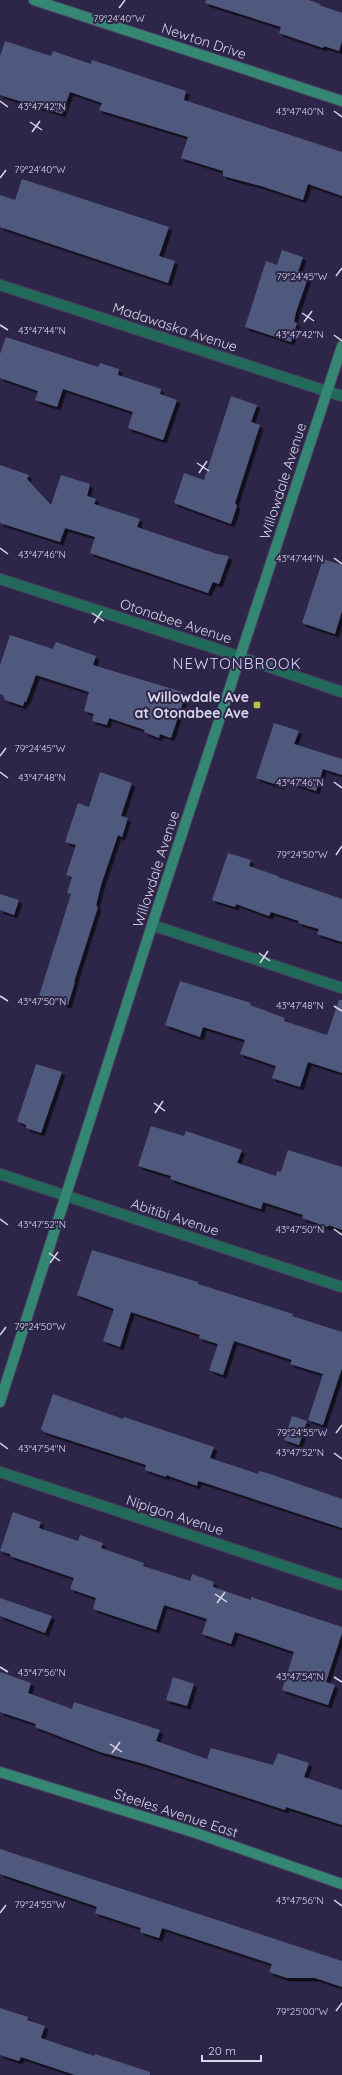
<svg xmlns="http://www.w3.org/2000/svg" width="342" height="2075" viewBox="0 0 342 2075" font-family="Quicksand,sans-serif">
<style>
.building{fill:#4f587d;filter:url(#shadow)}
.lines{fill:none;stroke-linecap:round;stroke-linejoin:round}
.street-casing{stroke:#494262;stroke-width:12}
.secondary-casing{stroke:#494262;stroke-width:12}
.street{stroke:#216a59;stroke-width:10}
.secondary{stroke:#348772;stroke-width:10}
.ticks{fill:none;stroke:#d9d5eb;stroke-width:1.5}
.poi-dot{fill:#b7c148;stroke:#2e2648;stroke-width:1.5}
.labels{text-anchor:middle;stroke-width:4;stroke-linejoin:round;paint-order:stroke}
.street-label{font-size:14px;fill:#d9d5eb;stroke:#2e2648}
.poi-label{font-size:14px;font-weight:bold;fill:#d9d5eb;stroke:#2e2648;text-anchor:end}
.neighbourhood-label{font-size:15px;letter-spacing:1px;fill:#d9d1fd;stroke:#2e2648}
.ticks-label{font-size:10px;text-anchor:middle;fill:#d9d5eb;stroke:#2e2648;stroke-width:4;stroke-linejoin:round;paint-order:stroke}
</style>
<defs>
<filter id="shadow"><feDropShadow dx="3.5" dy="3.5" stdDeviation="0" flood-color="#0009"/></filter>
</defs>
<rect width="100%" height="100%" fill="#2e2648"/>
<!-- building -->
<g class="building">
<path d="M206,0H309L320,4L319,5L342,13V41L339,51L324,46L323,48L279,33L281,27L205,3Z"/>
<path d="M5,41L51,56L53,51L91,64L92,60L186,91L184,100L342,152V196L308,184L303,200L261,186L223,176V171L181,158L188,137L99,110L102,103L70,92L62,114L0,95V56Z"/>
<path d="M22,179L169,227L159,256L175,261L168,283L0,227V195L15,200Z"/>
<path d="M282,250L303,257L298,272L309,275L296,312L294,322L297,323L291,342L245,327L266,261L277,265Z"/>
<path d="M6,337L98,367L100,363L119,369L118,375L161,389L160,394L177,400L163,440L128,428L133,412L63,389L57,407L35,400L38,391L0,378V354Z"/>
<path d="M231,396L257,405L251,422L260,425L235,503L237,506L231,524L174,503L184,473L204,480Z"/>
<path d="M0,465L29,475L27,479L51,505L61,475L90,484L87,496L96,499L94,504L140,519L137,527L217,554L229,556L219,584L213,582L208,593L90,553L95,537L65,528L60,542L0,523Z"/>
<path d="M323,559L342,565V611L335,634L302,623Z"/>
<path d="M10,635L53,649L56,642L96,656L93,665L186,693L171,738L160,734L159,738L144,732L145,730L109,718L107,725L92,721L94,714L84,711L89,692L36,675L26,702H24L23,706L5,700L3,695L0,694V665Z"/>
<path d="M274,723L299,731L294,744L342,759V775L323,769L316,791L283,780L281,786L256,778Z"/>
<path d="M100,772L132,783L121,816L128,818L122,837L118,835L101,885L96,906L98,907L74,982H75L68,1005L39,996L71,894L67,893L72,877L66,875L76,845L65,842L78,803L89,807Z"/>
<path d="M228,853L251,860L249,866L278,876V877L342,899V942L317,934L319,929L298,923L299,921L271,912L269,916L236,904L235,907L212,900Z"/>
<path d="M0,894L19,900L14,915L0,910Z"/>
<path d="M180,981L251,1003L250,1005L285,1018L284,1021L327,1035L339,1000H342V1073L308,1062L300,1087L272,1078L276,1066L240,1054L245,1040L203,1027L200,1037L165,1025Z"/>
<path d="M36,1064L62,1072L41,1133L26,1128V1125L17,1121Z"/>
<path d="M151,1126L184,1136L186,1131L242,1150L237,1163L276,1176L277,1171L281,1172L288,1150L342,1167V1230L329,1225L328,1227L302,1218L303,1215L263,1202L261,1209L254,1207L170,1179L171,1176L138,1166Z"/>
<path d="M92,1250L198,1282V1284L293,1314L292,1316L342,1332V1368L323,1425L308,1420L323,1374L290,1364L292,1360L234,1341L223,1375L209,1370L218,1344L199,1338L200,1335L131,1312L120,1347L103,1341L114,1309L77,1295Z"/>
<path d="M53,1394L123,1419L124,1417L214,1447L210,1458L258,1474L259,1471L267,1473L342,1499V1528L202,1482L198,1481L197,1486L166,1475V1477L145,1470L146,1465L44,1432L41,1429Z"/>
<path d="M292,1416L307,1421L299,1445L284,1440Z"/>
<path d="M13,1512L41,1522L39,1528L78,1541L80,1535L103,1543L101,1548L144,1563L143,1566L190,1581L192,1574L214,1582L213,1587L251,1600V1597L284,1608L342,1627V1633L326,1682L335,1685L328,1705L282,1690L294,1652L235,1632L231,1644L202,1634L207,1619L164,1605L156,1630L93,1609L96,1598L70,1589L74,1578L10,1556V1554L0,1551Z"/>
<path d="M0,1598L52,1616L45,1633L0,1616Z"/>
<path d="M0,1672L31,1683L28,1693L72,1709L74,1702L160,1730L156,1741L207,1759L211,1748L273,1765L278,1753L309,1763L304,1777L342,1790V1825L286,1807L285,1810L141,1763L100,1752L35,1727L36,1724L0,1712Z"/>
<path d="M173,1677L194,1684L187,1706L166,1700Z"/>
<path d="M0,1849L342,1961V1987L315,1978H287L269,1972L272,1964L162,1928L159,1938L140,1932L141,1928L95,1913L97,1907L95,1906L0,1874Z"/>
<path d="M0,2008L28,2017L27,2020L45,2026L41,2038L94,2056L95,2054L150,2072V2075H75L21,2057L19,2061L0,2055Z"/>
</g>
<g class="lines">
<defs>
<g id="street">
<path d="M0,285L342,396"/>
<path d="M0,579L211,647L342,692"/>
<path d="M152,925L342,988"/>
<path d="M0,1174L342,1287"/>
<path d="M0,1472L342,1585"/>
</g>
<g id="secondary">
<path d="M34,0L342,101"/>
<path d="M0,1402L152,925L342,346"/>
<path d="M0,1772L193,1832L342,1884"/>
</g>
</defs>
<!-- street casing -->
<use href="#street" class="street-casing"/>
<!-- secondary casing -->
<use href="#secondary" class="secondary-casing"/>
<!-- street -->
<use href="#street" class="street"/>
<!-- secondary -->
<use href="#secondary" class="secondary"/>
</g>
<!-- ticks -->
<path class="ticks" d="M119,8L125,0M0,101L8,107M334,111L342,117M30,122L42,130M32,132L40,121M0,178L6,170M336,276L342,268M302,313L314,321M304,322L312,311M0,325L8,330M334,335L342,341M197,463L209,471M199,473L207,461M0,548L8,554M334,558L342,564M92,613L104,621M94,623L102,611M0,756L6,748M0,772L8,778M334,782L342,788M336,855L342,846M259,953L270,961M260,963L268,951M0,996L8,1001M334,1006L342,1011M154,1103L165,1111M155,1113L163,1101M0,1219L8,1225M334,1229L342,1235M49,1253L60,1261M50,1263L58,1252M0,1335L6,1327M336,1433L342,1425M0,1443L8,1449M334,1453L342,1459M215,1594L227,1602M217,1603L225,1592M0,1667L8,1672M334,1677L342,1682M110,1744L122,1752M112,1753L120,1742M334,1900L342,1906M0,1913L6,1905M336,2011L342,2003"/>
<!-- markers -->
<rect class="poi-dot" x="253" y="701" width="8" height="8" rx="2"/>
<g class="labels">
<!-- street labels -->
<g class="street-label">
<text transform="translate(204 41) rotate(18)" y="5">Newton Drive</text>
<text transform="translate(175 327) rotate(18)" y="5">Madawaska Avenue</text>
<text transform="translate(283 481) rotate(-72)" y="5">Willowdale Avenue</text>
<text transform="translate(176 621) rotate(18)" y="5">Otonabee Avenue</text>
<text transform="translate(156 869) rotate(-72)" y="5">Willowdale Avenue</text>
<text transform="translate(175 1217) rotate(18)" y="5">Abitibi Avenue</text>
<text transform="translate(175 1515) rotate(18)" y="5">Nipigon Avenue</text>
<text transform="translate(176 1813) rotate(18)" y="5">Steeles Avenue East</text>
</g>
<!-- poi labels -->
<g class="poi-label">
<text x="249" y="702">Willowdale Ave<tspan x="249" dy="16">at Otonabee Ave</tspan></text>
</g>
<!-- neighbourhood labels -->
<g class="neighbourhood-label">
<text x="237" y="669">NEWTONBROOK</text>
</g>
</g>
<g class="ticks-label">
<text x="119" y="22">79°24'40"W</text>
<text x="42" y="110">43°47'42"N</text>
<text x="300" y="115">43°47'40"N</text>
<text x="40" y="173">79°24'40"W</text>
<text x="302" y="280">79°24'45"W</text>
<text x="42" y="334">43°47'44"N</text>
<text x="300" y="338">43°47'42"N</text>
<text x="42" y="558">43°47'46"N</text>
<text x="300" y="562">43°47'44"N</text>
<text x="40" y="752">79°24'45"W</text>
<text x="42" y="781">43°47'48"N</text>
<text x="300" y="786">43°47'46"N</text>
<text x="302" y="858">79°24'50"W</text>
<text x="42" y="1005">43°47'50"N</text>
<text x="300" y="1009">43°47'48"N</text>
<text x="42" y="1228">43°47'52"N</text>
<text x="300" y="1233">43°47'50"N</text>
<text x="40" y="1330">79°24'50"W</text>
<text x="302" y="1436">79°24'55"W</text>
<text x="42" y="1452">43°47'54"N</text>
<text x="300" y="1456">43°47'52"N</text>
<text x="42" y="1676">43°47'56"N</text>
<text x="300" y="1680">43°47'54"N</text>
<text x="300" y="1904">43°47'56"N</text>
<text x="40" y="1908">79°24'55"W</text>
<text x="302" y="2015">79°25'00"W</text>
</g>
<!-- scale -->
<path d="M202 2055v6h59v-6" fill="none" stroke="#d9d5eb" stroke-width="2"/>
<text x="208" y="2055" font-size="12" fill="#d9d5eb" stroke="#2e2648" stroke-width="3" paint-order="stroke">20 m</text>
</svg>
